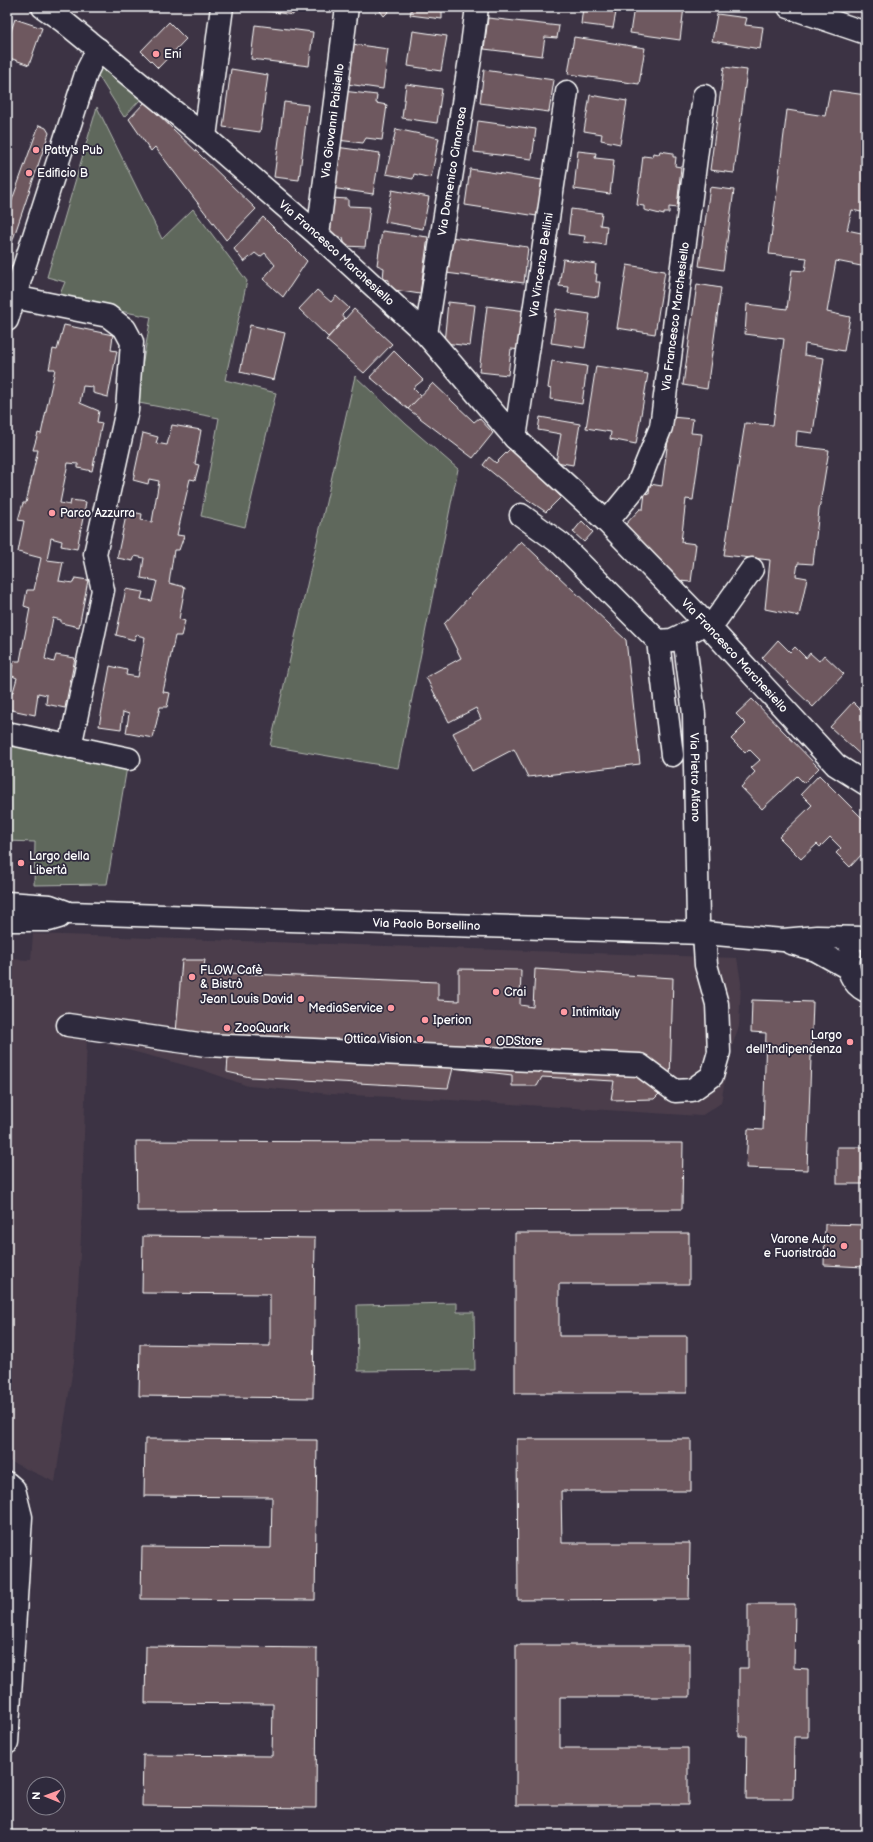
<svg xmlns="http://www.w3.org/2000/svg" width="873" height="1842" viewBox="0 0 873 1842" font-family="'Balsamiq Sans',sans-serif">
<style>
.built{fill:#4b3e4c}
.green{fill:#5f685c;stroke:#afb4ae}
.building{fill:#6e585e;stroke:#fff}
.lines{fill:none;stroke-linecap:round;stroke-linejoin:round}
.minor-casing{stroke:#fff;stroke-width:25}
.major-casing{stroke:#fff;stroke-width:25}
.minor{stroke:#2f2a3d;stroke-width:22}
.major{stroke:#2f2a3d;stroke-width:22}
.poi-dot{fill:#ff9aa2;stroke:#2f2a3d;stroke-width:1.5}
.labels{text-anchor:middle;stroke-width:3.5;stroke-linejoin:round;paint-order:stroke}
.poi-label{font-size:12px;fill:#fff;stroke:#2f2a3d;text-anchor:start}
.street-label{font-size:12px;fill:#fff;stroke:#2f2a3d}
</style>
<rect width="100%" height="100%" fill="#3c3344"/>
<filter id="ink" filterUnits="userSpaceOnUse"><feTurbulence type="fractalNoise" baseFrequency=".025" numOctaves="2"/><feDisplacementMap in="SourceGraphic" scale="8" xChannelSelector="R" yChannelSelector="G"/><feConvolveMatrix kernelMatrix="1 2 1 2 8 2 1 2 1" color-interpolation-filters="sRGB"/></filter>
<g filter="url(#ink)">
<!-- built -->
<path class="built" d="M33,934L737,958L741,983L739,1026L729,1055L721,1103L701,1116L450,1100L331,1094L248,1086L203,1070L117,1047L87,1034L81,1236L74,1361L55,1482L7,1460V959L31,960Z"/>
<!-- green -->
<g class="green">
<path d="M99,57L141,99L124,117L99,77L93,71Z"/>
<path d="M97,107L162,239L193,209L247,281L225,380L276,393L245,527L201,516L219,418L139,403L136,400L151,317L58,299L65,282L47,277Z"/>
<path d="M355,376L406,424L458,469L398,768L270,746Z"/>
<path d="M7,742L127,767L107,884L34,885L35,842L7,841Z"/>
<path d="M457,1303V1312H474L475,1370L358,1371L357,1305Z"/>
</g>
<!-- building -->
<g class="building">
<path d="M261,7H294L293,15L261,10Z"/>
<path d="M377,7H393L384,16Z"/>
<path d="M412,7H442V19L410,15Z"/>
<path d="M583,7H617L613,28L581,24Z"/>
<path d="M634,7H684L680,40L630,33Z"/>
<path d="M717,14L747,18L745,25L763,27L760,49L712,41Z"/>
<path d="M488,18L559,26L557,38L545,37L542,56L484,49Z"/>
<path d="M15,19L42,28L29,65L7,57V36L9,37Z"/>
<path d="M169,22L186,39L158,68L141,51Z"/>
<path d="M255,25L313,32L309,66L251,59Z"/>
<path d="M413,31L447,36L441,71L408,66Z"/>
<path d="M574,37L645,48L639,84L568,74Z"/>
<path d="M352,44L388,49L383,89L347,84Z"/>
<path d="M724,67L747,70L734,173L710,170Z"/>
<path d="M231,69L268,75L260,132L223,127Z"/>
<path d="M484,70L554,80L549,112L480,103Z"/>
<path d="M406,84L442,89L437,123L402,118Z"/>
<path d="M830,90L866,95V213L852,210L847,230L866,234V267L836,261L827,312L850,317L844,351L805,344L804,355L824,358L813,433L797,431L796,446L829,450L819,510L813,564L798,563L796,576L807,578L799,616L765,609L770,560L724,555L745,423L773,425L784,339L745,334L747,304L787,309L792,270L805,271L807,258L769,254L787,110L825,116Z"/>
<path d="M343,91L377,95L376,103L387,105L382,140L366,138L363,143L337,140Z"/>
<path d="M590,95L627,101L620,144L601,140L602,134L584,131Z"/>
<path d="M145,102L256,209L226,240L155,147L151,151L129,119Z"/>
<path d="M284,102L308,105L299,180L274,177Z"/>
<path d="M478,121L536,129L532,159L474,152Z"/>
<path d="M39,125L46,128L49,133L7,257V214Z"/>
<path d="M396,129L439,138L431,178L414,174L413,179L386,174Z"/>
<path d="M336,147L380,153L373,194L331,188Z"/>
<path d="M578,151L596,153L595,158L614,160L610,194L574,189Z"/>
<path d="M660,151L673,153V157H676L675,166L681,167L677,208L669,207V213H664V215L644,210V206L637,205L643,156L652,157L653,153L659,154Z"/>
<path d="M470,169L542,180L537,216L465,205Z"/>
<path d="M710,187L734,190L723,270L699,266Z"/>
<path d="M392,190L429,197L423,229L385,222Z"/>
<path d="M331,198L348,199V206L370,207L365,247L345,246L343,238L334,235L326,226Z"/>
<path d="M571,209L602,213L600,225L607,226L605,245L584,242L585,236L568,234Z"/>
<path d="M263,217L307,261L283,297L263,279L275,265L265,253L260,257L255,253L244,262L234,249Z"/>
<path d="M382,231L428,237L420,294L388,289L389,280L383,279L384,268L377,265Z"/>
<path d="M450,237L528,247L524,283L446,273Z"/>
<path d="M563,259L596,264L595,274H597L596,282H600L598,297L568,293L569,287L559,286Z"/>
<path d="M627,265L665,271L655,334L617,328Z"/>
<path d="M697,284L721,288L707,389L683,385Z"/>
<path d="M317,290L331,302L336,296L349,308L342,315L345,319L328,337L299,309Z"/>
<path d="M448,302L475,305L470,346L444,343Z"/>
<path d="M487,306L526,311L522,350L511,349L508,375L479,372Z"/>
<path d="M354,309L392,344L364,373L326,340Z"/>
<path d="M556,309L590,314L585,348L551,343Z"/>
<path d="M64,325L113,335L111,350L117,351L108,397L93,393V387L83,386L80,403L99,411L97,422L102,423L92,471L78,468V464L68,463L60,503L70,505L71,500L86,502L77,549L61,546L62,541L51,538L47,560L63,562L59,581L73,583L75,578L88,580L79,627L61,623V620L53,618L45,659L54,662L56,655L75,658L65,708L46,704L47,695L38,693L35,715L7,709L10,692H13L17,678L10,675L14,661H20L30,608L24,606L27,590H34L41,558L18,552L24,521L18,520L23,503H26L38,450H33L38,433L41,434L55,369H49L53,349L57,350Z"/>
<path d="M250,325L285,333L274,380L240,372Z"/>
<path d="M394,351L423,380L413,388L421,396L408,409L370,377Z"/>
<path d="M552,361L587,366L582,404L550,399L551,389L548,388Z"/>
<path d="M596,366L648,374L636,444L610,439L611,432L586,428Z"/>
<path d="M433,383L474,422L479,418L493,433L473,458L408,409Z"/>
<path d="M540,417L580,424L573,465L556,462L561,434L538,430Z"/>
<path d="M671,417L693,419L691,433L702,434L693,500L686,499L681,542L696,544L691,582L679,581L623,527L640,509H643L645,493L649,494L650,484L662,486Z"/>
<path d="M172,425L201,430L195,464L199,465L195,480L190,479L177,535L184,536L179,550H174L169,583L185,587L179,619L185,621L181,636H175L163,692L170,693L167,707H160L153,738L126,733L129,714L123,712L121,729L99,726L110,666L127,670L126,675L138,677L145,637L136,635L134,640L116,635L126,589L143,592L141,599L152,601L157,581L141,578L144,558L135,556L133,561L117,558L127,511L142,514L141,520L152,522L159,481L149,479L148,484L133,480L143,433L158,437L156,443L167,445Z"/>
<path d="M511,448L561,497L546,512L515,491L483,465L489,457L496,463Z"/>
<path d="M582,521L593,532L584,542L573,532Z"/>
<path d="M521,541L626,640L640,764L528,777L514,749L472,771L453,733L481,719L476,708L449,722L426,677L461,658L444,624Z"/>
<path d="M778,640L790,652L795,647L806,658L810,653L819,661L824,655L844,674L813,707L762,658Z"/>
<path d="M752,699L819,768L804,783L797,776L762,809L741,787L755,772L751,768L760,760L749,749L745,753L731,739L746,724L736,714Z"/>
<path d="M853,702L866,715L865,759L830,727Z"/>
<path d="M819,775L866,822V856L863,853L850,867L836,853L841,848L830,837L820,847L817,844L801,859L779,837L812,805L801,794Z"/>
<path d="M182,960H205L203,972L438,982V1000L459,1001V969L521,970L520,1005L533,1007L535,969L673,978L670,1083L654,1099L611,1100L614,1081L542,1077L537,1086H512V1075L453,1068L448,1088L250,1077L227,1072L228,1057L214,1054L176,1033Z"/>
<path d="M752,1000L813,1002L807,1170L746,1168L748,1129L763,1130L766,1033L751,1032Z"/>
<path d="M136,1141L683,1143L682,1209L137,1211Z"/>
<rect x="837" y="1147" width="29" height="37"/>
<path d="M825,1224L866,1225L864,1267L824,1265Z"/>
<path d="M515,1233H689V1284H559V1336H687V1393H515Z"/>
<path d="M143,1236L315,1238L313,1398L139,1396L140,1344L270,1346V1294L142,1293Z"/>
<path d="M145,1439L317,1440L315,1600L141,1599L142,1547L271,1548L272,1497L144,1496Z"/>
<path d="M517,1439H691V1491H561L562,1543H690L689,1599L518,1600Z"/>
<path d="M748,1604H795L794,1668L808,1669V1737H794L793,1799H746L747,1736H739V1668H748Z"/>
<path d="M516,1645H690V1697H560V1748H688V1805H516Z"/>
<path d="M146,1646L317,1648L316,1808L142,1806L143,1755L272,1756L273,1704L145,1703Z"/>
</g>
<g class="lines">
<defs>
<g id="minor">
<path id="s1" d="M43,7L63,21L205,137L318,235L426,334L515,438L607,522L710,628L836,765L866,784"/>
<path d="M789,7L866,33"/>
<path d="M205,137L222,7"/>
<path id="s2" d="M318,235L347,7"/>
<path d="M14,297L108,316L125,329L132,342L127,410L95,554L103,590L70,747"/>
<path d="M7,320L87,71L98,49"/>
<path id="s3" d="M426,334L471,53L477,7"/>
<path id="s4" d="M515,438L567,92"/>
<path d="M521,515L561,544L658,641L672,640L695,629"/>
<path id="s5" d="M607,522L638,484L661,427L704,96"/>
<path d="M710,628L752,569"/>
<path id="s6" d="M684,636L694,714L698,920"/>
<path d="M658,641L672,755"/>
<path d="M7,733L129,759"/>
<path d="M68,1025L206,1045L640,1065L675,1091L692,1090L712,1076L719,1052L717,1004L706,965L704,933"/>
</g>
<g id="major">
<path id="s7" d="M7,903L50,906L69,913L704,933L783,940L817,937L864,938"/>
<path d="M7,920H49L59,917"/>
<path d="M791,943L816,950L848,968"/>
<path d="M850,953C845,969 852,984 866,991"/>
<path d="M7,1483L14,1489L21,1517L7,1743"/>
</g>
</defs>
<!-- minor casing -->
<use href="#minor" class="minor-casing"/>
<!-- major casing -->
<use href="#major" class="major-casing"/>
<!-- minor -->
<use href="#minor" class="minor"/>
<!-- major -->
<use href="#major" class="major"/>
</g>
</g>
<!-- markers -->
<g class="poi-dot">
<circle cx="156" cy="54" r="4"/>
<circle cx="36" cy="150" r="4"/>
<circle cx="29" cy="173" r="4"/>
<circle cx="52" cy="513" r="4"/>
<circle cx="21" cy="863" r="4"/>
<circle cx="192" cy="977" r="4"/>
<circle cx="496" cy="992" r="4"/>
<circle cx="301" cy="999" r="4"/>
<circle cx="391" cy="1008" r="4"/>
<circle cx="564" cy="1012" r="4"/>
<circle cx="425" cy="1020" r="4"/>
<circle cx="227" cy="1028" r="4"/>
<circle cx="420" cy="1039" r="4"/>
<circle cx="488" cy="1041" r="4"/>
<circle cx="850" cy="1042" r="4"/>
<circle cx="844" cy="1246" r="4"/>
</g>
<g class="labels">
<!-- poi labels -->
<g class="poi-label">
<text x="164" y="58">Eni</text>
<text x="44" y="154">Patty's Pub</text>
<text x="37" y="177">Edificio B</text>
<text x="60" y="517">Parco Azzurra</text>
<text x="29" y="860">Largo della<tspan x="29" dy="14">Libertà</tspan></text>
<text x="200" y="974">FLOW Cafè<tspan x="200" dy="14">&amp; Bistrò</tspan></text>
<text x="504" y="996">Crai</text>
<text x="293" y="1003" text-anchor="end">Jean Louis David</text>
<text x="383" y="1012" text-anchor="end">MediaService</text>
<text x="572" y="1016">Intimitaly</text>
<text x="433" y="1024">Iperion</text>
<text x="235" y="1032">ZooQuark</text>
<text x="842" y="1039" text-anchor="end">Largo<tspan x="842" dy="14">dell'Indipendenza</tspan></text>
<text x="412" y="1043" text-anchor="end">Ottica Vision</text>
<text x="496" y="1045">ODStore</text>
<text x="836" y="1243" text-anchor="end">Varone Auto<tspan x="836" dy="14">e Fuoristrada</tspan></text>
</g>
<!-- street labels -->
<g class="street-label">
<text dy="4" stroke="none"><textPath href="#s2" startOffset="115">Via Giovanni Paisiello</textPath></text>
<text dy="4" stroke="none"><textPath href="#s3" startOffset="165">Via Domenico Cimarosa</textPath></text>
<text dy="4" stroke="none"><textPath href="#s1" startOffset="383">Via Francesco Marchesiello</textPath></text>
<text dy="4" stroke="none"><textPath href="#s4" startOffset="175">Via Vincenzo Bellini</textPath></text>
<text dy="4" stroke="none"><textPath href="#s5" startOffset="222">Via Francesco Marchesiello</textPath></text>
<text dy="4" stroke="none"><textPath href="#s1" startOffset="950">Via Francesco Marchesiello</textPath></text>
<text dy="4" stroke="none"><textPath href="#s6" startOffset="142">Via Pietro Alfano</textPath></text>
<text dy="4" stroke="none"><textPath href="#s7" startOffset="421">Via Paolo Borsellino</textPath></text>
</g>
</g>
<!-- margin -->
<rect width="873" height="1842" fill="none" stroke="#2f2a3d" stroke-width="24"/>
<rect x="12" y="12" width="849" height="1818" fill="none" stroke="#fff" stroke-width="1.5" filter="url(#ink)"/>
<!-- north arrow -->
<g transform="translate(46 1796) rotate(271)"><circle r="19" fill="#2f2a3d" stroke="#827f8b"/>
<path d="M0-3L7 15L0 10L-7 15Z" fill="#ff9aa2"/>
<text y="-6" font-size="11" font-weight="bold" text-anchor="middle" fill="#ffffff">N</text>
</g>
</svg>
